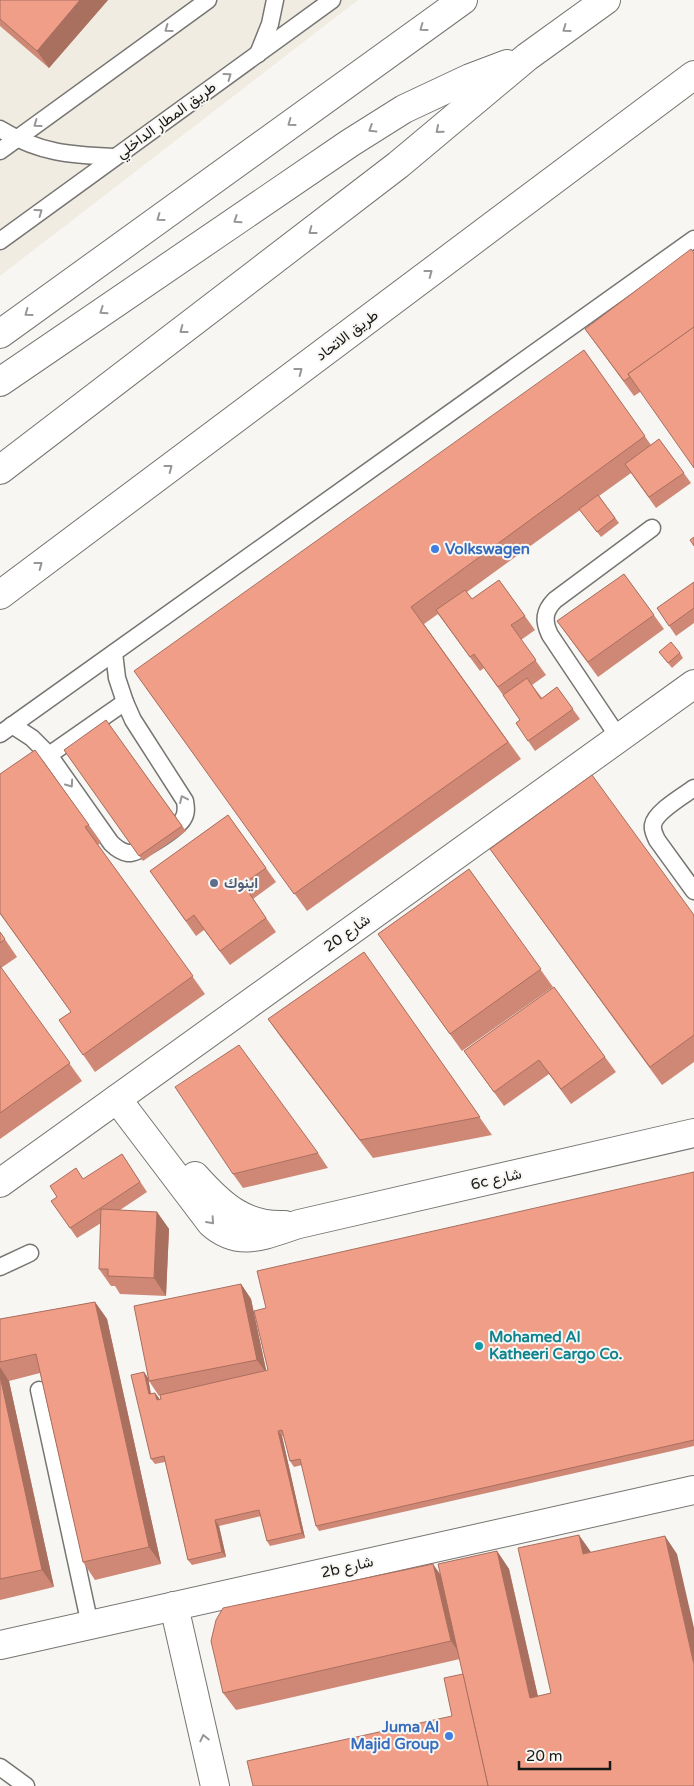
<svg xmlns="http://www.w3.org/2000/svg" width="694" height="1786" viewBox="0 0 694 1786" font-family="'Varela Round',Vazirmatn,sans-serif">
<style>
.built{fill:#f0ece2}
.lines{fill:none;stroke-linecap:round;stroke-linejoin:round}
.service-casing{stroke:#767572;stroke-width:19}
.minor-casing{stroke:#767572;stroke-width:30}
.primary-casing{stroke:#767572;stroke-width:30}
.motorway-casing{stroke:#767572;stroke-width:30}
.service{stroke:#fff;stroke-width:16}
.minor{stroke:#fff;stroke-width:28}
.primary{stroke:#fff;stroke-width:28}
.motorway{stroke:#fff;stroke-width:28}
.wall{fill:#cf8875}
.shaded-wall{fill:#a96f5f}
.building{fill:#f19e88;stroke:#a96f5f}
.oneway{stroke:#979797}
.shop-dot{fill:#3f7fe0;stroke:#f7f6f3;stroke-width:2}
.service-dot{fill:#5c6f8a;stroke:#f7f6f3;stroke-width:2}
.culture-dot{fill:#0f9aa8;stroke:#f7f6f3;stroke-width:2}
.labels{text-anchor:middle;stroke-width:4;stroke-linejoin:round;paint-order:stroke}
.street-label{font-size:15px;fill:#181817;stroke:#f7f6f3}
.shop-label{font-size:15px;font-weight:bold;fill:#366cbe;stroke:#f7f6f3;text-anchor:start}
.service-label{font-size:15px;font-weight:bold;fill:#4e5e75;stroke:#f7f6f3;text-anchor:start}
.culture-label{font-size:15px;font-weight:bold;fill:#0d838f;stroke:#f7f6f3;text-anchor:start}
</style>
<rect width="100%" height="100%" fill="#f7f6f3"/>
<!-- built -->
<path class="built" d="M0,0H358L0,276Z"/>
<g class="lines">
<defs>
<g id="service">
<path d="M258,54L270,24L275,0"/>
<path d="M0,129C39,153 70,155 114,157"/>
<path d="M0,151L208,0"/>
<path d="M0,241L332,0"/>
<path d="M12,725L32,738L49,755L111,843C116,848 121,852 128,853C139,854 177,829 183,819C187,813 186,807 185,801L133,720L125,702L117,678L114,653"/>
<path d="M0,734L694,239"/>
<path d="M619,738L550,635C543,621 544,611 555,600L652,528"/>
<path d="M49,755L125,702"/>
<path d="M694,788C683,796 655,812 653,825C652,831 655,835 657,840L694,891"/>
<path d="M0,1267L30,1253"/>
<path d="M39,1390L90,1625"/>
<path d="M0,1767L26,1786"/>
</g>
<g id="minor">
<path d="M117,1099L211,1223C240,1249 266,1234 299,1224L694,1133"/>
<path d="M195,1176C220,1204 244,1227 285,1225"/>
<path d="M0,1183L694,684"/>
<path d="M174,1606L215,1786"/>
<path d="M0,1645L694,1490"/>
</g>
<path id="primary" d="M0,334L463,0"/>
<g id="motorway">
<path d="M0,382L350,143L404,109L470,78L507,64"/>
<path d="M0,470L398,165L527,57L606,0"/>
<path d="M0,595L694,75"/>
</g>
</defs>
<!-- service casing -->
<use href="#service" class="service-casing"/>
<!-- minor casing -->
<use href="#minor" class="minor-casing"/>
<!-- primary casing -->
<use href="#primary" class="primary-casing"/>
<!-- motorway casing -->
<use href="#motorway" class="motorway-casing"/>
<!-- service -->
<use href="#service" class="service"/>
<!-- minor -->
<use href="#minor" class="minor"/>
<!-- primary -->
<use href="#primary" class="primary"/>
<!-- motorway -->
<use href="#motorway" class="motorway"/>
</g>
<!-- wall -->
<g class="wall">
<path d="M0,0H108L49,68L0,26Z"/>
<path d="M694,253L640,392L634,396L585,329Z"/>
<path d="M584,350L651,445L659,439L691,483L656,508L631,473L599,496L619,523L601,537L580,510L467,592L472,599L499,580L535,630L521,640L546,675L532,685L542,698L557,687L580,719L535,751L516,723L520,720L503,695L484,668L480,671L438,614L424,624L521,759L307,911L146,688Z"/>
<path d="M624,574L664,629L598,677L557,621Z"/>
<path d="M694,582V623L676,636L657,608Z"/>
<path d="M659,652L680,653L683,658L672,668Z"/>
<path d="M106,720L186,831L143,861L64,750Z"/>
<path d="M35,750L101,842L98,845L205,994L95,1072L59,1020L71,1012L0,914V774Z"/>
<path d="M228,815L276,882L253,899L276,932L230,965L204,930L196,936L150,871Z"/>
<path d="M490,849L694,915V1062L662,1085Z"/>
<path d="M469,869L553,987L462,1051L378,934Z"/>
<path d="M0,932L17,957L1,968L82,1081L0,1139Z"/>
<path d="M364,952L492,1135L373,1158L280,1036L268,1019Z"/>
<path d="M554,987L616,1072L571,1104L549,1074L504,1106L464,1051Z"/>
<path d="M318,1153L328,1168L243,1188L233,1174Z"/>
<path d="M122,1154L147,1192L120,1210L157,1212L169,1229L166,1296L120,1294L115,1286H111L99,1269L101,1223L77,1238L51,1201Z"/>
<path d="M694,1172V1446L319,1531L316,1526L302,1465L294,1467L290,1461L284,1435L282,1436L305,1538L270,1546L267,1541L261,1516L219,1526L226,1557L192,1565L188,1560L165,1462L155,1464L151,1459L144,1372L148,1378L151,1394L155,1393L160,1400L161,1399L160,1395L159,1396L149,1381L241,1284L251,1299L266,1371L268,1370L266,1308Z"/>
<path d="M95,1302L107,1319L161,1564L95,1580L83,1562L40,1373L9,1381L54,1587L0,1600V1319Z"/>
<path d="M497,1551L509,1569L538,1696L551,1693L591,1553L677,1554L694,1786L452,1716L463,1674L460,1659L236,1710L223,1693L440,1575Z"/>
</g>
<!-- shaded-wall -->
<g class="shaded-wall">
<path d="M80,0H108L49,68L37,51Z"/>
<path d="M157,1212L169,1229L166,1296L154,1278Z"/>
<path d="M241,1284L251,1299L267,1374L257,1360Z"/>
<path d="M95,1302L107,1319L161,1564L149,1547Z"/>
<path d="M0,1367L9,1381L54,1587L42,1570L0,1376Z"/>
<path d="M144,1372L148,1378L152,1400L149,1394Z"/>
<path d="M155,1393L159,1398L161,1406L157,1400Z"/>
<path d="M278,1431L282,1436L305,1538L302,1533Z"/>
<path d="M215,1520L219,1526L226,1557L222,1552Z"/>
<path d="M579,1535L591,1552L583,1554Z"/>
<path d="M665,1536L677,1554L694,1628V1665Z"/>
<path d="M497,1551L509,1569L542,1715L530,1698Z"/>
<path d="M433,1564L445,1581L463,1658L451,1641Z"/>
</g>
<!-- building -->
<g class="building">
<path d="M0,0H80L37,51L0,19Z"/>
<path d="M691,249L694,253V327L628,374L630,377L624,381L585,329Z"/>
<path d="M694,327V468L628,374Z"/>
<path d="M584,350L645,436L411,607L508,742L294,894L134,671Z"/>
<path d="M659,439L684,473L649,497L625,464Z"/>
<path d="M598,495L615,518L597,532L579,509Z"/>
<path d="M694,537V546L690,540Z"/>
<path d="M624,574L654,615L588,662L557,621Z"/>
<path d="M499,580L525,616L511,625L536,660L498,687L474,654L470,657L436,610L465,590L472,599Z"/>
<path d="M694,582V608L669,626L657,608Z"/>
<path d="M671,642L680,653L668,663L659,652Z"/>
<path d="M527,678L541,699L557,687L573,709L528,741L516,723L520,720L503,695Z"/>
<path d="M106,720L182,826L139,856L64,750Z"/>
<path d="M35,750L89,825L85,827L193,976L83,1055L59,1020L71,1012L0,913V774Z"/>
<path d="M592,775L694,915V1035L650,1067L490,849Z"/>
<path d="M228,815L266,868L243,884L266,918L220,951L194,915L186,921L150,871Z"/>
<path d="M469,869L541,969L450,1034L378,934Z"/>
<path d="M0,932L5,939L0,943Z"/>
<path d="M364,952L480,1117L360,1140L268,1019Z"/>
<path d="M0,966L70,1063L0,1113Z"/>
<path d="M554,987L605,1057L561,1089L539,1060L494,1092L464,1051Z"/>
<path d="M239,1045L318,1153L233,1174L175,1087Z"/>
<path d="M122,1154L140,1182L70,1228L51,1201L57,1197L50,1186L76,1168L83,1179Z"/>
<path d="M694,1172V1440L316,1526L300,1459L290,1461L282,1430L278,1431L302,1533L267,1541L259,1510L215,1520L222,1552L188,1560L164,1456L151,1459L131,1375L144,1372L149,1394L155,1393L157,1400L161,1399L160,1395L268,1370L254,1311L266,1308L257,1271Z"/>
<path d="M101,1209L157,1212L154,1278L108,1276V1269H99Z"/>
<path d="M241,1284L257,1360L149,1381L134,1306Z"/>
<path d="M95,1302L149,1547L83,1562L36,1354L0,1362V1319Z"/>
<path d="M0,1376L42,1570L0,1579Z"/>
<path d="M579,1535L583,1554L665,1536L694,1665V1786H488L438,1564L497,1551L530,1698L551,1693L518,1548Z"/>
<path d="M433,1564L451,1641L223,1693L211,1641L216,1620L223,1608Z"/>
<path d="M463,1674L488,1786H253L247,1761L452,1716L444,1678Z"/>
</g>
<!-- one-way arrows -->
<defs><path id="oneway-chevron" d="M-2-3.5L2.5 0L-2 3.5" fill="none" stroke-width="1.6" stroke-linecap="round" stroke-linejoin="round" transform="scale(1.25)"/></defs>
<g class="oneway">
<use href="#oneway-chevron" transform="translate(423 28) rotate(144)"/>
<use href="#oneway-chevron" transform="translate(168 29) rotate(144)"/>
<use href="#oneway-chevron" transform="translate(566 29) rotate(144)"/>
<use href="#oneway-chevron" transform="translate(228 76) rotate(-36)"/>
<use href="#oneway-chevron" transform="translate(291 123) rotate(144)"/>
<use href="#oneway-chevron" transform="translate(37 124) rotate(144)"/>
<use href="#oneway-chevron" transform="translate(372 129) rotate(148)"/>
<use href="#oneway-chevron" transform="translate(439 130) rotate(139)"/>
<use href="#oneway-chevron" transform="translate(39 212) rotate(-36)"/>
<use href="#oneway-chevron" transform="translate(160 218) rotate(144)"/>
<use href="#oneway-chevron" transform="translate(237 220) rotate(146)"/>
<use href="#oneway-chevron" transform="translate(312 231) rotate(143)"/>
<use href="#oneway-chevron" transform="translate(429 273) rotate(-37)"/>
<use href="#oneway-chevron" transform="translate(103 311) rotate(146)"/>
<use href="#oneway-chevron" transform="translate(28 313) rotate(144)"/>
<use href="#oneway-chevron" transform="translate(183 330) rotate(143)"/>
<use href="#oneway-chevron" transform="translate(299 371) rotate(-37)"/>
<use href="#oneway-chevron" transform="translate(169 468) rotate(-37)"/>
<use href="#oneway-chevron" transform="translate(39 565) rotate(-37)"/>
<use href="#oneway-chevron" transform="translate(70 784) rotate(55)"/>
<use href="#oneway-chevron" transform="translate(183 799) rotate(-115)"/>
<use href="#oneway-chevron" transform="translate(211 1221) rotate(48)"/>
<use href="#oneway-chevron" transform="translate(204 1738) rotate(-103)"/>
</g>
<!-- markers -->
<g class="shop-dot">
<circle cx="435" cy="549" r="5"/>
<circle cx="449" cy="1736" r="5"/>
</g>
<circle class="service-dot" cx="214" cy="883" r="5"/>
<circle class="culture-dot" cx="479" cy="1346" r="5"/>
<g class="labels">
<!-- street labels -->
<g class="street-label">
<text transform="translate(166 120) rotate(-36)" y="5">طريق المطار الداخلي</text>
<text transform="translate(347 335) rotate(-37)" y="5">طريق الاتحاد</text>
<text transform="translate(347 933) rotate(-36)" y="5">شارع 20</text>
<text transform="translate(496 1179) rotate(-13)" y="5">6c شارع</text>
<text transform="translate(347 1567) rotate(-13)" y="5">2b شارع</text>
</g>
<!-- shop labels -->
<g class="shop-label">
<text x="445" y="554">Volkswagen</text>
<text x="439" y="1732" text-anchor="end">Juma Al<tspan x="439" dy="17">Majid Group</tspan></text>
</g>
<!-- service labels -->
<g class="service-label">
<text x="224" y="888">اينوك</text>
</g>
<!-- culture labels -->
<g class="culture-label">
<text x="489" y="1342">Mohamed Al<tspan x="489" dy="17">Katheeri Cargo Co.</tspan></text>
</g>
</g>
<!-- scale -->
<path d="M519 1761v8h91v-8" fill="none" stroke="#181817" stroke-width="2.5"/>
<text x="526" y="1761" font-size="15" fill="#181817" stroke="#f7f6f3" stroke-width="4" paint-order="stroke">20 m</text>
</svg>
